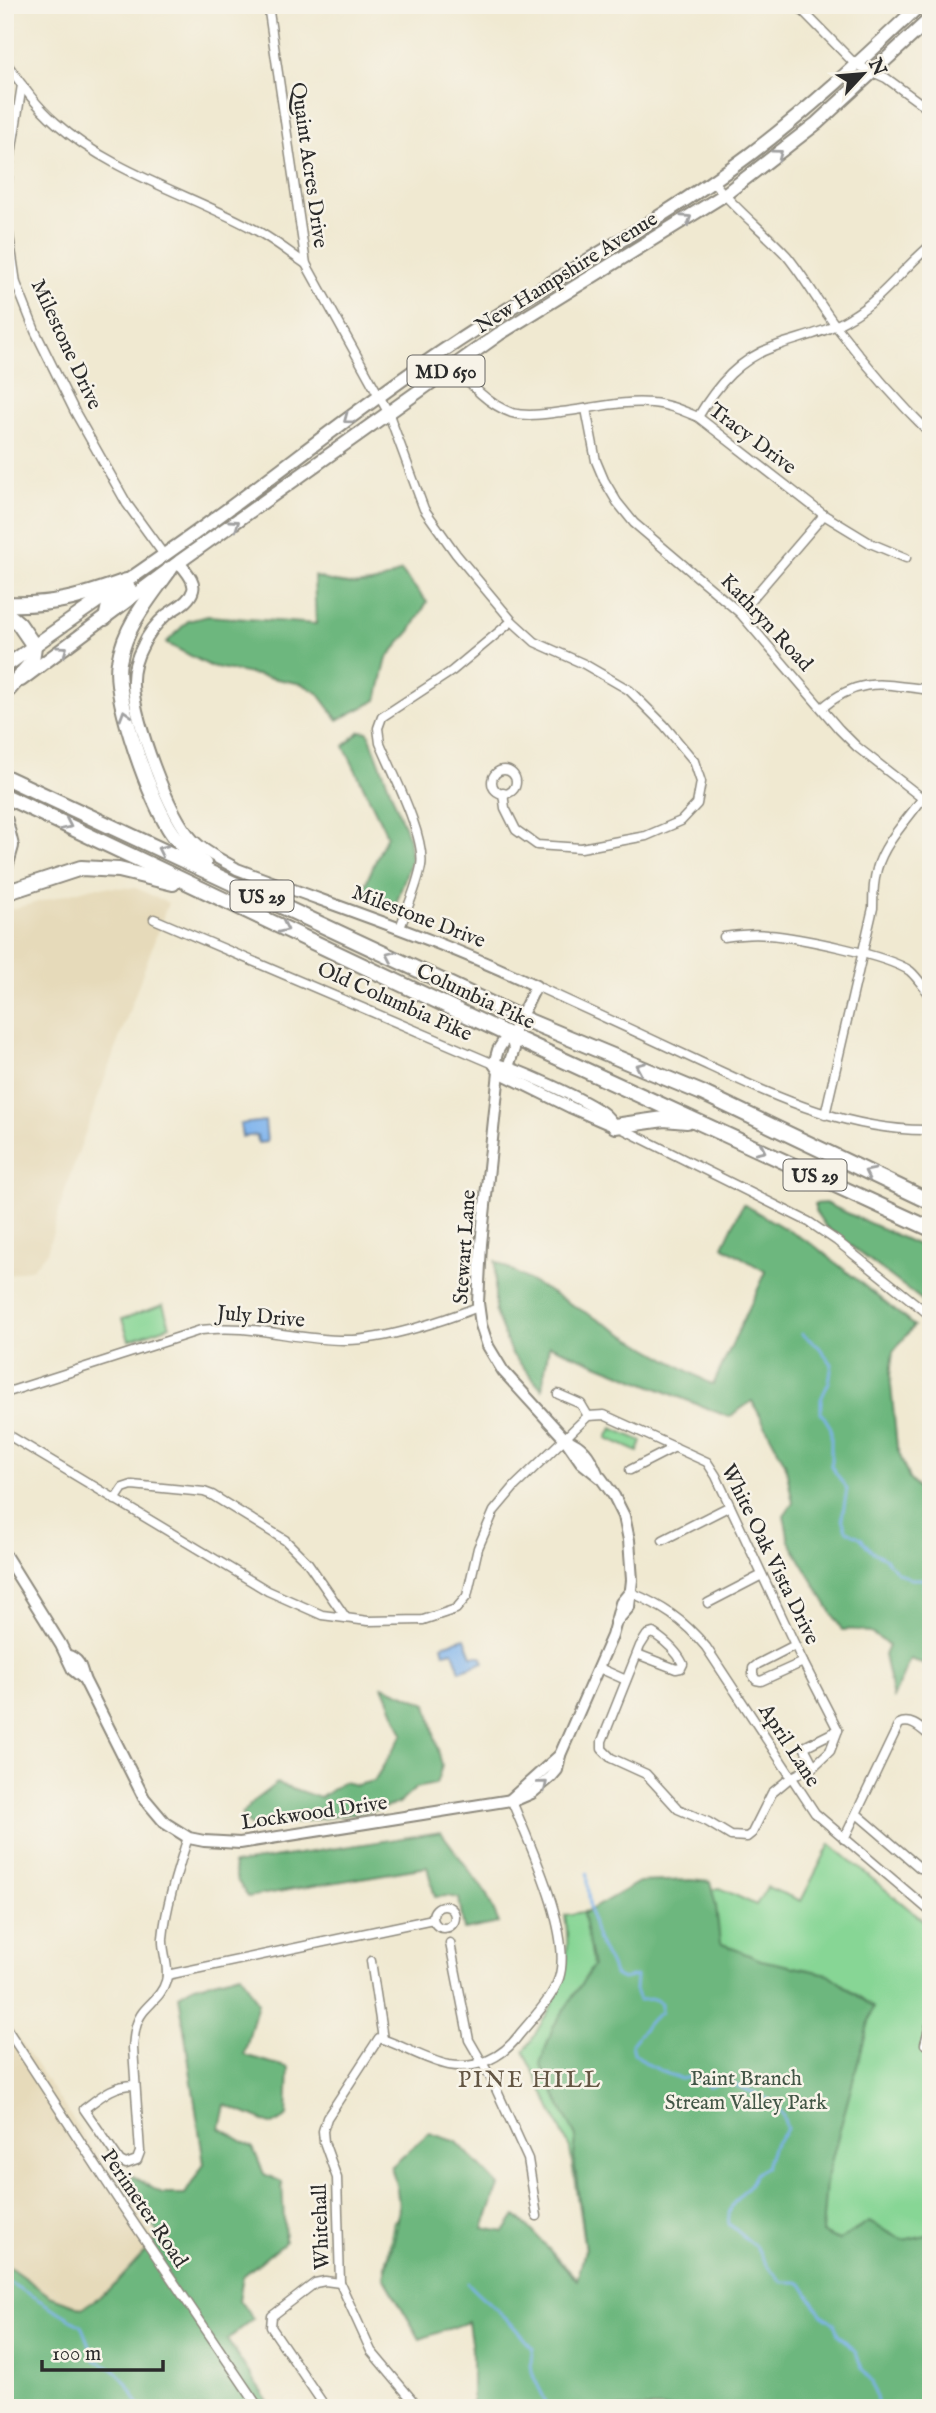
<svg xmlns="http://www.w3.org/2000/svg" width="936" height="2413" viewBox="0 0 936 2413" font-family="'IM FELL English',serif">
<style>
.built{fill:#e6daba}
.green{fill:#87d695;stroke:#598060;stroke-width:2}
.forest{fill:#6db77e;stroke:#4c7154;stroke-width:2}
.water{fill:#7fb4ed;stroke:#55708c;stroke-width:2}
.lines{fill:none;stroke-linecap:round;stroke-linejoin:round}
.stream{stroke:#7fb4ed;stroke-width:2.5}
.minor-casing{stroke:#8e8a7e;stroke-width:11}
.tertiary-casing{stroke:#8e8a7e;stroke-width:14}
.primary-casing{stroke:#8e8a7e;stroke-width:16}
.trunk-casing{stroke:#8e8a7e;stroke-width:18}
.minor{stroke:#fff;stroke-width:8}
.tertiary{stroke:#fff;stroke-width:10}
.primary{stroke:#fff;stroke-width:12}
.trunk{stroke:#fff;stroke-width:14}
.oneway{stroke:#a0a0a0}
.labels{text-anchor:middle;stroke-width:5;stroke-linejoin:round;paint-order:stroke}
.shield{fill:#f7f3e8;stroke:#686764;stroke-width:2}
.shield-label{font-size:19px;font-weight:bold;fill:#2b2b2b}
.street-label{font-size:21px;fill:#2b2b2b;stroke:#f7f3e8}
.park-label{font-size:21px;fill:#425646;stroke:#f7f3e8}
.neighbourhood-label{font-size:23px;letter-spacing:2px;fill:#635644;stroke:#f7f3e8}
</style>
<rect width="100%" height="100%" fill="#f7f3e8"/>
<filter id="ink" filterUnits="userSpaceOnUse"><feTurbulence type="fractalNoise" baseFrequency=".0143" numOctaves="2"/><feDisplacementMap in="SourceGraphic" scale="14" xChannelSelector="R" yChannelSelector="G"/><feConvolveMatrix kernelMatrix="1 2 1 2 8 2 1 2 1" color-interpolation-filters="sRGB"/></filter>
<filter id="wash" filterUnits="userSpaceOnUse"><feTurbulence type="fractalNoise" baseFrequency=".00686" numOctaves="4" result="noise"/><feDisplacementMap in="SourceGraphic" scale="28" xChannelSelector="R" yChannelSelector="G"/><feGaussianBlur stdDeviation="1.57" result="paint"/><feColorMatrix in="noise" values="0 0 0 0 0 0 0 0 0 0 0 0 0 0 0 0 0 1.4 0 .05"/><feComposite in="paint" operator="in"/></filter>
<g filter="url(#wash)">
<rect width="100%" height="100%" fill="#f0e9d1"/>
<!-- built -->
<g class="built">
<path d="M93,887L136,888L168,903L68,1181L47,1252L33,1268L5,1276V911Z"/>
<path d="M5,2019L158,2246L5,2408Z"/>
</g>
<!-- green -->
<g class="green">
<path d="M163,1305L170,1326L129,1340L122,1319Z"/>
<path d="M612,1428L642,1441L638,1452L607,1438Z"/>
<path d="M830,1844L931,1927V2408L511,2373L463,2305L420,2339L384,2277L394,2221L428,2192L484,2280L520,2219L578,2280L585,2250L570,2149L524,2051C531,2043 535,2034 541,2024C565,1986 572,1960 565,1915L720,1888L756,1905L767,1887L801,1901Z"/>
</g>
<!-- forest -->
<g class="forest">
<path d="M401,571L427,602L411,630L387,658L377,700L338,720L318,693L302,684L210,666L166,643L188,621L208,616L316,624L314,576C344,587 373,589 401,571Z"/>
<path d="M360,731L368,732L409,839L411,860L394,910L361,894L387,835L344,746Z"/>
<path d="M825,1203L931,1251V1307L826,1227L815,1211V1204Z"/>
<path d="M743,1204L815,1246L914,1326L893,1352L890,1375L897,1447L909,1479L931,1502V1666L910,1659L893,1698L884,1655L888,1646C875,1632 861,1628 842,1630L789,1541L784,1515L793,1503L785,1463L752,1401L729,1417L549,1345L542,1389L511,1353L495,1312V1261L713,1385L766,1272L723,1246Z"/>
<path d="M383,1686L427,1704L442,1766L436,1784L416,1788L399,1803L378,1810L253,1829L242,1815L251,1803L277,1783L320,1798L343,1782L356,1785L374,1781L403,1734Z"/>
<path d="M441,1832L486,1893L499,1923L464,1930L459,1898L447,1896L435,1897L427,1867L248,1897L237,1880L233,1864Z"/>
<path d="M692,1880L710,1882L716,1906L720,1943L761,1960L828,1974L873,2007L826,2181L822,2233L839,2240L869,2222L903,2240L931,2234V2408H472V2349L468,2322L420,2339L384,2277C395,2231 407,2215 391,2167L429,2133L457,2142L499,2186L483,2228L504,2232L515,2216C538,2232 555,2261 577,2280L585,2250L574,2157L576,2137L540,2064L553,2027L593,1966L583,1914L639,1882Z"/>
<path d="M241,1974L258,2003L244,2055L289,2068L287,2116L273,2125L225,2105L220,2128L253,2148L264,2174L282,2182L285,2242L243,2276L239,2300L253,2319L227,2340L272,2408H5V2264L50,2296L82,2308L110,2290L160,2236L120,2180L133,2176L162,2194H185L204,2164L179,1995L194,1986Z"/>
</g>
<!-- water -->
<g class="water">
<path d="M265,1121L267,1142L258,1143L257,1135L242,1137L240,1124Z"/>
<path d="M465,1638L472,1656H481L484,1662L460,1671L453,1651L444,1653L442,1645Z"/>
</g>
<g class="lines">
<!-- stream -->
<g class="stream">
<path d="M802,1334L819,1347L832,1364L829,1382L821,1399V1412L831,1428V1466L847,1489L842,1518L846,1530L861,1538L871,1551L885,1558L897,1572L911,1579H924V1590L931,1607"/>
<path d="M587,1873C588,1895 590,1925 600,1945C605,1956 611,1962 614,1975L623,1979L636,1976L635,1990L639,2000L654,1999L661,2003V2012L649,2022L632,2044L634,2053L647,2064L668,2074L681,2079L690,2077L709,2086L726,2081L774,2102L783,2116L787,2129L772,2148L766,2167C748,2176 758,2175 748,2186C738,2198 726,2207 729,2224L755,2246L766,2264L782,2282H797L802,2284L821,2314L834,2323L838,2334L856,2352L862,2369L872,2382L879,2408"/>
<path d="M5,2280L81,2325L95,2360C119,2368 130,2386 141,2408"/>
<path d="M468,2283C480,2297 494,2306 506,2318C516,2328 523,2339 533,2348C526,2377 540,2383 548,2408"/>
</g>
</g>
</g>
<g filter="url(#ink)">
<g class="lines">
<defs>
<g id="minor">
<path d="M268,5L306,264L388,412L424,509L456,554L512,621L535,642L584,664L629,690L664,725L694,761L701,782L697,804L681,821L646,836L581,848L537,845L516,830L505,808L503,793"/>
<path d="M797,5L855,64L886,78L931,111"/>
<path d="M5,61C21,84 35,105 56,123C110,171 185,193 248,226C269,236 287,251 306,264"/>
<path d="M22,85L8,173L6,215L16,283L35,331L75,412L127,504L164,555"/>
<path d="M712,180C734,209 763,230 787,256C805,278 819,304 836,326C865,364 897,401 931,434"/>
<path d="M454,365C471,385 487,404 512,413C527,417 546,414 561,412C590,409 622,400 652,403C668,404 683,411 698,417L824,515L870,543L906,558"/>
<path d="M586,409L596,461L604,480L617,502L634,523L740,613L839,729L857,747L931,805"/>
<path d="M698,417C717,385 740,358 776,346C801,337 828,332 851,317C882,299 903,268 931,245"/>
<path d="M740,613L824,515"/>
<path d="M822,708C861,675 885,685 931,690"/>
<circle cx="504" cy="782" r="12"/>
<path d="M154,919L494,1064"/>
<path d="M400,928C407,908 417,887 421,866C426,837 392,772 380,743L378,728L382,717L452,671L512,621"/>
<path d="M724,937C738,935 753,933 768,935C797,937 887,955 910,971C918,978 924,988 931,996"/>
<path d="M536,986C589,1010 643,1035 696,1060C772,1095 846,1132 931,1130"/>
<path d="M825,1115L873,908C873,895 873,882 877,869C884,843 907,820 922,799"/>
<path d="M621,1128L809,1222L837,1241L931,1316"/>
<path d="M5,1393L201,1330C251,1323 297,1341 347,1340C385,1340 442,1321 478,1307"/>
<path d="M558,1394L581,1404L588,1416"/>
<path d="M5,1433L268,1591L322,1615L368,1621L423,1620L456,1609L467,1596L478,1548L494,1511L515,1486L588,1416L604,1415L707,1462L716,1476L803,1662L838,1730L830,1751L814,1766L790,1778L772,1793L752,1833L747,1837L731,1836L708,1822L678,1809L646,1774L611,1758L602,1749V1741L640,1646L647,1635L653,1633C665,1641 677,1651 683,1664L681,1668L676,1669L637,1654"/>
<path d="M630,1470L675,1447"/>
<path d="M115,1500L123,1488L132,1485L204,1492L212,1495L285,1540L308,1563L346,1618"/>
<path d="M663,1540L730,1506"/>
<path d="M630,1592C662,1606 683,1619 706,1647L815,1813L931,1912"/>
<path d="M708,1603L762,1575"/>
<path d="M795,1645L758,1664L753,1668V1675L756,1680L761,1681L803,1662"/>
<path d="M599,1668L626,1680"/>
<path d="M814,1766L804,1747L838,1730"/>
<path d="M857,1814L920,1868L931,1869"/>
<path d="M844,1839L899,1724C911,1718 921,1729 931,1737"/>
<circle cx="444" cy="1917" r="11"/>
<path d="M450,1943L469,2040L491,2078L528,2159L537,2216"/>
<path d="M371,1961L383,2039"/>
<path d="M167,1975L433,1919"/>
<path d="M5,2026L121,2204L259,2408"/>
<path d="M925,2044L931,2021"/>
<path d="M135,2085C114,2084 100,2097 84,2109L120,2161L126,2164L137,2160L140,2152L133,2048C134,2036 135,2022 143,2012C152,2001 162,1995 166,1981C170,1968 162,1952 163,1938C166,1905 178,1869 188,1837"/>
<path d="M326,2408L271,2327L272,2316L315,2283L325,2281L340,2283"/>
<path d="M419,2408L371,2351L340,2283L337,2178L324,2142L323,2131L327,2118L379,2038C402,2045 425,2060 449,2065C477,2070 503,2057 519,2035C533,2018 552,1999 559,1978C573,1934 528,1841 511,1799"/>
</g>
<g id="tertiary">
<path d="M179,562C184,570 196,580 193,590C190,602 175,608 166,615C157,623 148,634 143,645C136,658 132,671 133,686C135,721 168,814 193,840C205,853 222,860 237,869C337,907 439,939 536,986L511,1036L503,1042L498,1050L494,1064L499,1072L481,1244L478,1303L481,1325L488,1346L503,1371L565,1439L581,1462L601,1478L614,1496L624,1516L629,1540L632,1580L629,1607L615,1623"/>
<path d="M494,1064C511,1065 589,1102 604,1114C608,1117 611,1122 615,1126"/>
<path d="M508,1067L514,1049L511,1036"/>
<path d="M499,1072L570,1107L609,1124"/>
<path d="M565,1439C583,1446 589,1455 597,1473"/>
<path d="M5,1555L61,1645L73,1670L84,1679"/>
<path d="M66,1655C79,1658 81,1667 84,1679L144,1798L165,1823L189,1838L204,1841L240,1843L518,1799L532,1793L551,1777L557,1770L560,1755L612,1636L621,1603L630,1592"/>
<path d="M511,1799L560,1755"/>
</g>
<g id="primary">
<path d="M105,619L108,605L130,589"/>
<path d="M5,667C71,618 139,574 205,526C285,468 361,406 443,351C543,283 652,228 749,155C809,110 865,57 920,5"/>
<path d="M21,680L179,562L499,334L724,195L817,123L931,18"/>
</g>
<g id="trunk">
<path d="M170,569C149,598 125,626 119,662C112,695 152,806 173,834C182,846 193,855 204,864"/>
<path d="M5,604C53,606 82,597 126,581"/>
<path d="M5,612L19,624L34,646L32,662L8,690"/>
<path d="M5,777L519,1017L702,1093L931,1202"/>
<path d="M5,796L511,1036L931,1229"/>
<path d="M5,821L11,846L5,867"/>
<path d="M5,893L81,868L119,870L173,883"/>
<path d="M615,1126L664,1119L687,1121"/>
</g>
</defs>
<!-- minor casing -->
<use href="#minor" class="minor-casing"/>
<!-- tertiary casing -->
<use href="#tertiary" class="tertiary-casing"/>
<!-- primary casing -->
<use href="#primary" class="primary-casing"/>
<!-- trunk casing -->
<use href="#trunk" class="trunk-casing"/>
<!-- minor -->
<use href="#minor" class="minor"/>
<!-- tertiary -->
<use href="#tertiary" class="tertiary"/>
<!-- primary -->
<use href="#primary" class="primary"/>
<!-- trunk -->
<use href="#trunk" class="trunk"/>
</g>
<!-- one-way arrows -->
<defs><path id="oneway-chevron" d="M-2-3.5L2.5 0L-2 3.5" fill="none" stroke-width="1.6" stroke-linecap="round" stroke-linejoin="round" transform="scale(1.75)"/></defs>
<g class="oneway">
<use href="#oneway-chevron" transform="translate(778 154) rotate(-37)"/>
<use href="#oneway-chevron" transform="translate(687 219) rotate(-33)"/>
<use href="#oneway-chevron" transform="translate(348 419) rotate(143)"/>
<use href="#oneway-chevron" transform="translate(235 524) rotate(-35)"/>
<use href="#oneway-chevron" transform="translate(63 650) rotate(-36)"/>
<use href="#oneway-chevron" transform="translate(125 715) rotate(-107)"/>
<use href="#oneway-chevron" transform="translate(67 825) rotate(25)"/>
<use href="#oneway-chevron" transform="translate(162 850) rotate(-155)"/>
<use href="#oneway-chevron" transform="translate(284 928) rotate(25)"/>
<use href="#oneway-chevron" transform="translate(391 956) rotate(-155)"/>
<use href="#oneway-chevron" transform="translate(640 1067) rotate(-157)"/>
<use href="#oneway-chevron" transform="translate(761 1150) rotate(25)"/>
<use href="#oneway-chevron" transform="translate(869 1173) rotate(-154)"/>
<use href="#oneway-chevron" transform="translate(543 1785) rotate(-39)"/>
</g>
</g>
<g class="labels">
<!-- shield labels -->
<g class="shield">
<rect x="407.5" y="355.5" width="77" height="31" rx="5"/>
<rect x="230.5" y="880.5" width="63" height="31" rx="5"/>
<rect x="783.5" y="1159.5" width="63" height="31" rx="5"/>
</g>
<g class="shield-label">
<text x="446" y="378">MD 650</text>
<text x="262" y="903">US 29</text>
<text x="815" y="1182">US 29</text>
</g>
<!-- street labels -->
<g class="street-label">
<text transform="translate(310 165) rotate(82)" y="7">Quaint Acres Drive</text>
<text transform="translate(566 272) rotate(-32)" y="7">New Hampshire Avenue</text>
<text transform="translate(67 344) rotate(65)" y="7">Milestone Drive</text>
<text transform="translate(753 438) rotate(37)" y="7">Tracy Drive</text>
<text transform="translate(767 622) rotate(47)" y="7">Kathryn Road</text>
<text transform="translate(419 916) rotate(21)" y="7">Milestone Drive</text>
<text transform="translate(476 996) rotate(25)" y="7">Columbia Pike</text>
<text transform="translate(395 1001) rotate(24)" y="7">Old Columbia Pike</text>
<text transform="translate(464 1247) rotate(-86)" y="7">Stewart Lane</text>
<text transform="translate(261 1316) rotate(5)" y="7">July Drive</text>
<text transform="translate(771 1554) rotate(64)" y="7">White Oak Vista Drive</text>
<text transform="translate(790 1745) rotate(57)" y="7">April Lane</text>
<text transform="translate(314 1812) rotate(-8)" y="7">Lockwood Drive</text>
<text transform="translate(145 2208) rotate(56)" y="7">Perimeter Road</text>
<text transform="translate(320 2227) rotate(-92)" y="7">Whitehall</text>
</g>
<!-- park labels -->
<g class="park-label">
<text x="746" y="2085">Paint Branch<tspan x="746" dy="24">Stream Valley Park</tspan></text>
</g>
<!-- neighbourhood labels -->
<g class="neighbourhood-label">
<text x="530" y="2087">PINE HILL</text>
</g>
</g>
<!-- margin -->
<rect width="936" height="2413" fill="none" stroke="#f7f3e8" stroke-width="28"/>
<!-- north arrow -->
<g transform="translate(863 74) rotate(64)" stroke="#f7f3e8" stroke-width="5" paint-order="stroke">
<path d="M0-5L12 26L0 18L-12 26Z" fill="#2b2b2b"/>
<text y="-10" font-size="19" font-weight="bold" text-anchor="middle" fill="#2b2b2b">N</text>
</g>
<!-- scale -->
<path d="M42 2360v10h121v-10" fill="none" stroke="#2b2b2b" stroke-width="3.5"/>
<text x="52" y="2360" font-size="21" fill="#2b2b2b" stroke="#f7f3e8" stroke-width="5" paint-order="stroke">100 m</text>
</svg>
